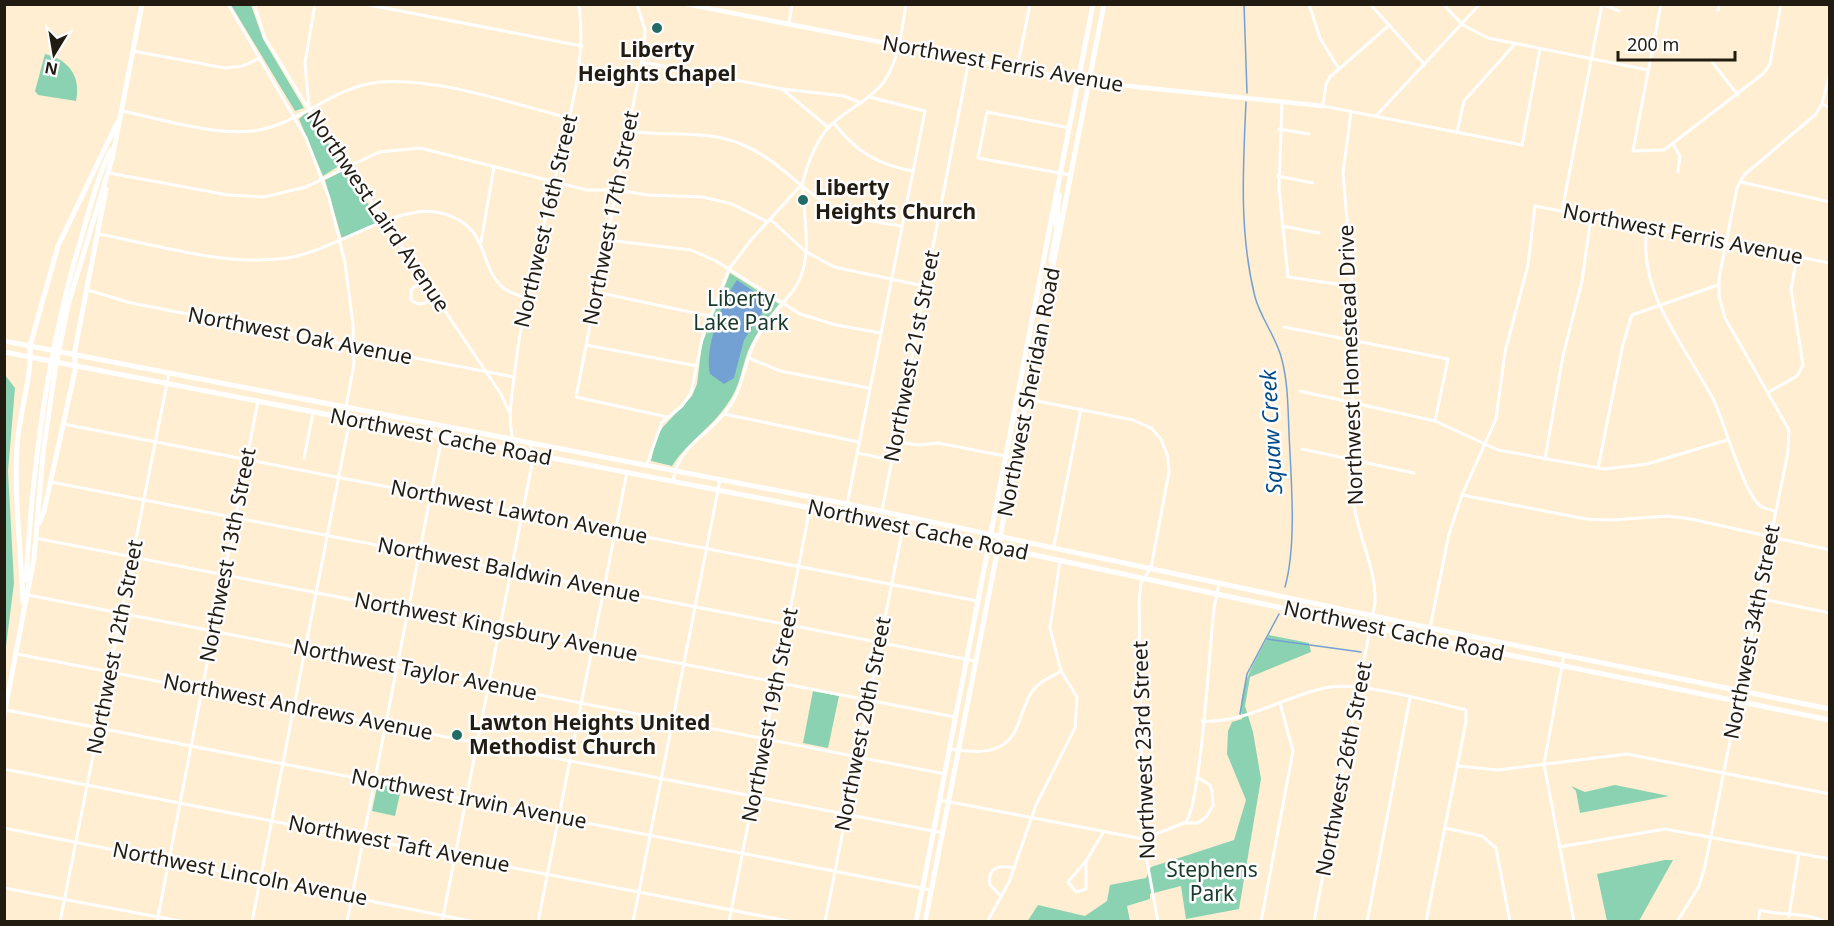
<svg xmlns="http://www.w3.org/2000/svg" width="1834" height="926" viewBox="0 0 1834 926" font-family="'Noto Sans',sans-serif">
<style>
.green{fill:#8bd2b3}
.water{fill:#74a1d3}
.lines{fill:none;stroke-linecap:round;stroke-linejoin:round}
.stream{stroke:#74a1d3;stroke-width:1.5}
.street{stroke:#fff;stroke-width:3}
.secondary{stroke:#fff;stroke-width:4.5}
.primary{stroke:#fff;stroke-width:5}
.poi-dot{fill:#236c66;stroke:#fdfdfd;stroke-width:2}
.labels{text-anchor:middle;stroke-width:5;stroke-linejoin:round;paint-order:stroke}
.poi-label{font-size:21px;font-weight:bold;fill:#211b11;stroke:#fdfdfd;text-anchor:start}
.street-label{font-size:21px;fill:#211b11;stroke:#fdfdfd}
.park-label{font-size:21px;fill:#17392b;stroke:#fdfdfd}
.water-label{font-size:22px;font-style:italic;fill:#044a87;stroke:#fdfdfd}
</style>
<rect width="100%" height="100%" fill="#ffeed1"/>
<!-- green -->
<g class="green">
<path d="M231,5H251L263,39L304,108L295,111Z"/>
<path d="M45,54C69,60 81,76 76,101L38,95L35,91Z"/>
<path d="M307,112L342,164L323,176L299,119Z"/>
<path d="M345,170L380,221L342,239L325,180Z"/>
<path d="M730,273L779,304C767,319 755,334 748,351C741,370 740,387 728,403C712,428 689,440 672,466L651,461L657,436L663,427L692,396L697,384L702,344Z"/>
<path d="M5,375L15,388L8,471L14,583L5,654Z"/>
<path d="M1269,635L1309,643L1311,652L1250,677L1245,706L1253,732L1261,779L1239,909L1186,919L1181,886L1150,894V899L1127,906L1130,921L1027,922L1038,905L1085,916L1107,901L1110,885L1146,878L1151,867L1234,840L1246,800L1227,754L1228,731L1232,722L1242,719C1237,689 1255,661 1269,635Z"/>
<path d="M813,691L839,696L828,748L803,743Z"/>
<path d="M381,785L401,789L395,816L372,811L377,787Z"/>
<path d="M1615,785L1669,796L1580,813L1576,791L1571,786L1585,792Z"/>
<path d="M1665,860H1673L1639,921H1607L1597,874Z"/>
</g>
<!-- water -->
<path class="water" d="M737,280L769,302L744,340L734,378L724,384L710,374C704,349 722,300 737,280Z"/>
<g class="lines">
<!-- stream -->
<g class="stream">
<path d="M1244,4L1247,93"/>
<path d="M1246,102C1243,168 1239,233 1255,297C1261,319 1277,338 1282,360C1288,383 1288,409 1289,433C1291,478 1297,544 1285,587"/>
<path d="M1267,639L1361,652"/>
<path d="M1240,714L1247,674L1279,614"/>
</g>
<!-- street -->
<g class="street">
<path d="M228,4L306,138L329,198L345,263L353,325L354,364L346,407L350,419L252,922"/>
<path d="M254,4L265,38L305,103L501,394L510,414"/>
<path d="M364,4L582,46"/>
<path d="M637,4L645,30L644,50L576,397L667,417"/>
<path d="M1309,4L1320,38L1339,69"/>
<path d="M1370,4L1425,65"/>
<path d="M1443,4L1463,25L1488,38L1648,70"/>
<path d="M1602,4L1619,11"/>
<path d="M1661,4L1633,151L1664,150L1764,73L1770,64L1781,4"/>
<path d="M1718,10L1719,4"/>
<path d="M789,23L792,4"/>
<path d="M1388,26L1330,77L1326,84L1323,106L1522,145L1540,49"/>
<path d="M133,51L225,68L243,66L260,58"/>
<path d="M642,62L782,89L829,128"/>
<path d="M1712,62L1738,95"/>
<path d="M1017,69L1030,4"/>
<path d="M783,89L844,96L861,103"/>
<path d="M1282,101L1279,188L1288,277L1350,286"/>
<path d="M1822,104L1830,108"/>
<path d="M309,107L305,63L315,4"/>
<path d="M122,111C166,120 228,141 271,127C310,115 338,86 380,82C437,77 513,104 569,118"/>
<path d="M1376,116L1480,4"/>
<path d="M834,123C855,151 878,165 913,171"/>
<path d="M1279,129L1309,134"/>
<path d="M628,131C666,137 704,129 741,144C776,158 798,187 831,207C851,219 878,222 901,226"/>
<path d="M1457,132L1464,101L1515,44"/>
<path d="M1673,144L1680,156L1678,172"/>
<path d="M109,173L228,195L264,197L306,187L379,152L420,148L587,190H617L648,195L703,197L732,204L768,222"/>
<path d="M1070,175L978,158L987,112L1070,128"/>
<path d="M1278,176L1313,183"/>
<path d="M1741,182L1830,202"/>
<path d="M1562,211L1602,4"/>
<path d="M771,220L805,251L834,267L924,286"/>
<path d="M1282,226L1319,233"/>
<path d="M1647,228C1637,293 1685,345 1713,399C1724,420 1744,496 1762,507C1766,509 1771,510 1776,511L1705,866L1699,886L1677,922"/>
<path d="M98,234C159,245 225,267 287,258C334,251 401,201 441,213C491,226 477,263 502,287C509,293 518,295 526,298"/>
<path d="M607,240L691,250L716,261L800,314L836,325L881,333"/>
<path d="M481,242L494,167"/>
<path d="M424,278L411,290V300C420,308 428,302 436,296"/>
<path d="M88,290L131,303L514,377"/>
<path d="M596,292L709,316"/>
<path d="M1284,327L1448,359L1435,421"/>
<path d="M586,345L697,366"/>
<path d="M749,358L780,371L869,388"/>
<path d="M1300,391L1435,421L1498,450L1604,469L1647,464L1727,440"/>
<path d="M1769,392L1797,376L1803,365L1791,289L1797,257"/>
<path d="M1017,397L1133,420L1151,428L1161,439L1168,457L1169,472L1151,568L1141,583L1139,601L1143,839L1158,922"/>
<path d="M724,414L859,442"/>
<path d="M63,424L977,601"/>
<path d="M529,442L534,454"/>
<path d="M896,442L919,445L938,443L1015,458"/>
<path d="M1302,449L1414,473"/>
<path d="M517,450C506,427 511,402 514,378C522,302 544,228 561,153C573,101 586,59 579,4"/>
<path d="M857,453L892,460"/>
<path d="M304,458L313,413"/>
<path d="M1545,459L1563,356L1582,281L1591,217"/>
<path d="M647,464L662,422L682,406L691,393L702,339L729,269L751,240L801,185"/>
<path d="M1598,468L1623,344L1632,315L1718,285"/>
<path d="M673,481C680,443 706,438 727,410C743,390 743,366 754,343C764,323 782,306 795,288C814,259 804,217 802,185C807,165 815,142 829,127C845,110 868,102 883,83C899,61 902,30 906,4"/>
<path d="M51,482L975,661"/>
<path d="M1462,495L1586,519L1612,520L1668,516L1691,519L1830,550"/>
<path d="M882,511L969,60"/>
<path d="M1776,511L1788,452L1789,430L1725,318L1719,296V278L1737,188L1744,175L1816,114L1822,104L1830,72"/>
<path d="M845,515L925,111L869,97"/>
<path d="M892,523L904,517"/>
<path d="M35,538L955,717"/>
<path d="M1054,546L1081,409"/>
<path d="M28,595L945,774"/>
<path d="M1758,598L1830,613"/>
<path d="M1430,628L1449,534L1462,495L1496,419L1505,352L1528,265L1535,206L1830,263"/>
<path d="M17,654L943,833"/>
<path d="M1564,655L1544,764L1574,922"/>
<path d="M6,710L931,890"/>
<path d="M1202,721C1248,724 1286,694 1330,687C1361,682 1433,702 1466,710V722L1426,922"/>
<path d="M950,749C976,753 1005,756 1017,727C1023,713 1025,700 1034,689C1040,681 1053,676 1061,671"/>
<path d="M1458,766L1498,770L1627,754L1830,794"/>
<path d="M4,769L793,922"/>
<path d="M940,800L1143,839L1184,823H1198L1206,817L1213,806L1212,791L1210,785L1197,777"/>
<path d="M1186,822C1201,802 1210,643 1214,608L1219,584"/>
<path d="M4,828L475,922"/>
<path d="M1445,828L1482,836L1496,848L1510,922"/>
<path d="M1559,847L1665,829L1830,859"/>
<path d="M1086,861V889L1076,892L1068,882Z"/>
<path d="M1086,861L1103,833"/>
<path d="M4,888L185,922"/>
<path d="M1001,896L990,885C987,866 1000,865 1015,868"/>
<path d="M1789,916L1799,853"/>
<path d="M60,922L169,373"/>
<path d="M157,922L258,401"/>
<path d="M347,922L442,437"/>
<path d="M442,922L534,454"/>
<path d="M538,922L627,472"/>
<path d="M633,922L720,480"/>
<path d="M729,922L810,508"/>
<path d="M825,922L903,527"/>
<path d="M987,922L1009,882L1036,805L1075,728L1077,697L1061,671L1050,628L1060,561"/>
<path d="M1261,922L1293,751L1280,703"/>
<path d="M1314,922L1375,603C1377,569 1358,538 1354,504L1351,266L1343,173L1351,112"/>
<path d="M1367,922L1410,698"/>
<path d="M1758,922L1760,910C1781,916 1807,912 1826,922"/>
</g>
<!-- secondary -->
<path class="secondary" d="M686,4L1079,81L1323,106"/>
<!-- primary -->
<g class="primary">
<path d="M1059,195L1057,219L1060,223"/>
<path d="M1051,261L1057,228V224L1051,221"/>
<path d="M4,341L847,504L1430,628L1830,709"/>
<path d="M4,352L847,515L1371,627L1830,720"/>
<path d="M39,523L44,511L76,366L74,355L106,189"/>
<path d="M26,580C33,461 48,346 83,232C91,205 98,175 111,150"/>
<path d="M23,602C21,551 14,498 17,446C19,413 32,379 30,346L58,246L117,123"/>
<path d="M4,715L34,558L43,453L55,370L68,305L112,159L142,4"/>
<path d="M916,922L1093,4"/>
<path d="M925,922L1104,4"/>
</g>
</g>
<!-- markers -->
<g class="poi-dot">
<circle cx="657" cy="28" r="6"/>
<circle cx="803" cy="200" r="6"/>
<circle cx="457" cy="735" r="6"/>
</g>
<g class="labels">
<!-- poi labels -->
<g class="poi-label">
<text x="657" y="57" text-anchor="middle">Liberty<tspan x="657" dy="24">Heights Chapel</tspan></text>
<text x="815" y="195">Liberty<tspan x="815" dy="24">Heights Church</tspan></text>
<text x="469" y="730">Lawton Heights United<tspan x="469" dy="24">Methodist Church</tspan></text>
</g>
<!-- street labels -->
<g class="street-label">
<text transform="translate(1003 64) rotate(10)" y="7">Northwest Ferris Avenue</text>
<text transform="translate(378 211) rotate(56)" y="7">Northwest Laird Avenue</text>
<text transform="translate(611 218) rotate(-79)" y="7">Northwest 17th Street</text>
<text transform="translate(546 221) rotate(-77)" y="7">Northwest 16th Street</text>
<text transform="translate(1683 234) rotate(11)" y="7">Northwest Ferris Avenue</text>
<text transform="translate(300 336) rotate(11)" y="7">Northwest Oak Avenue</text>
<text transform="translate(912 356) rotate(-79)" y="7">Northwest 21st Street</text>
<text transform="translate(1351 365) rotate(-92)" y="7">Northwest Homestead Drive</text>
<text transform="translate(1029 392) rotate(-79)" y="7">Northwest Sheridan Road</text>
<text transform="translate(441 437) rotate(11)" y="7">Northwest Cache Road</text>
<text transform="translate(519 512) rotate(11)" y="7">Northwest Lawton Avenue</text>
<text transform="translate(918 530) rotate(12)" y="7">Northwest Cache Road</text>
<text transform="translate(228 555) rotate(-79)" y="7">Northwest 13th Street</text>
<text transform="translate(509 570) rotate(11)" y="7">Northwest Baldwin Avenue</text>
<text transform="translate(496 627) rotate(11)" y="7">Northwest Kingsbury Avenue</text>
<text transform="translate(1394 631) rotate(12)" y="7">Northwest Cache Road</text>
<text transform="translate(1752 632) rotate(-79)" y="7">Northwest 34th Street</text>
<text transform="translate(115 647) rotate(-79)" y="7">Northwest 12th Street</text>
<text transform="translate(415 670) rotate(11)" y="7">Northwest Taylor Avenue</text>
<text transform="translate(298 707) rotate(11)" y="7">Northwest Andrews Avenue</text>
<text transform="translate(770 715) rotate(-79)" y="7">Northwest 19th Street</text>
<text transform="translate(863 724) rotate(-79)" y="7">Northwest 20th Street</text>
<text transform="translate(1144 750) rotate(-92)" y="7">Northwest 23rd Street</text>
<text transform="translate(1344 769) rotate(-79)" y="7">Northwest 26th Street</text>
<text transform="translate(469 799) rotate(11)" y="7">Northwest Irwin Avenue</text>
<text transform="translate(399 844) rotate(11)" y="7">Northwest Taft Avenue</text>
<text transform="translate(240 874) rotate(11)" y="7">Northwest Lincoln Avenue</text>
</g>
<!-- park labels -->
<g class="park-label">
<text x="741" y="306">Liberty<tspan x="741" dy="24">Lake Park</tspan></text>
<text x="1212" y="877">Stephens<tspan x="1212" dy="24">Park</tspan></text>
</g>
<!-- water labels -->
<g class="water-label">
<text transform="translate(1271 432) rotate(-93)" y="8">Squaw Creek</text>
</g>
</g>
<!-- border -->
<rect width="1834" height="926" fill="none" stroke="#211b11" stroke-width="12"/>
<!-- north arrow -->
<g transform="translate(54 54) rotate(191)" stroke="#fdfdfd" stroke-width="4.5" paint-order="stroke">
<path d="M0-4.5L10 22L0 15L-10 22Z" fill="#211b11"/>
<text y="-9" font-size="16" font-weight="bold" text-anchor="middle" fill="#211b11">N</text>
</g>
<!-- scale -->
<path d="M1618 51v9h117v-9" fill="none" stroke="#211b11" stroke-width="3"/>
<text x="1627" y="51" font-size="18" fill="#211b11" stroke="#fdfdfd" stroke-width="4.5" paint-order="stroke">200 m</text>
</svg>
